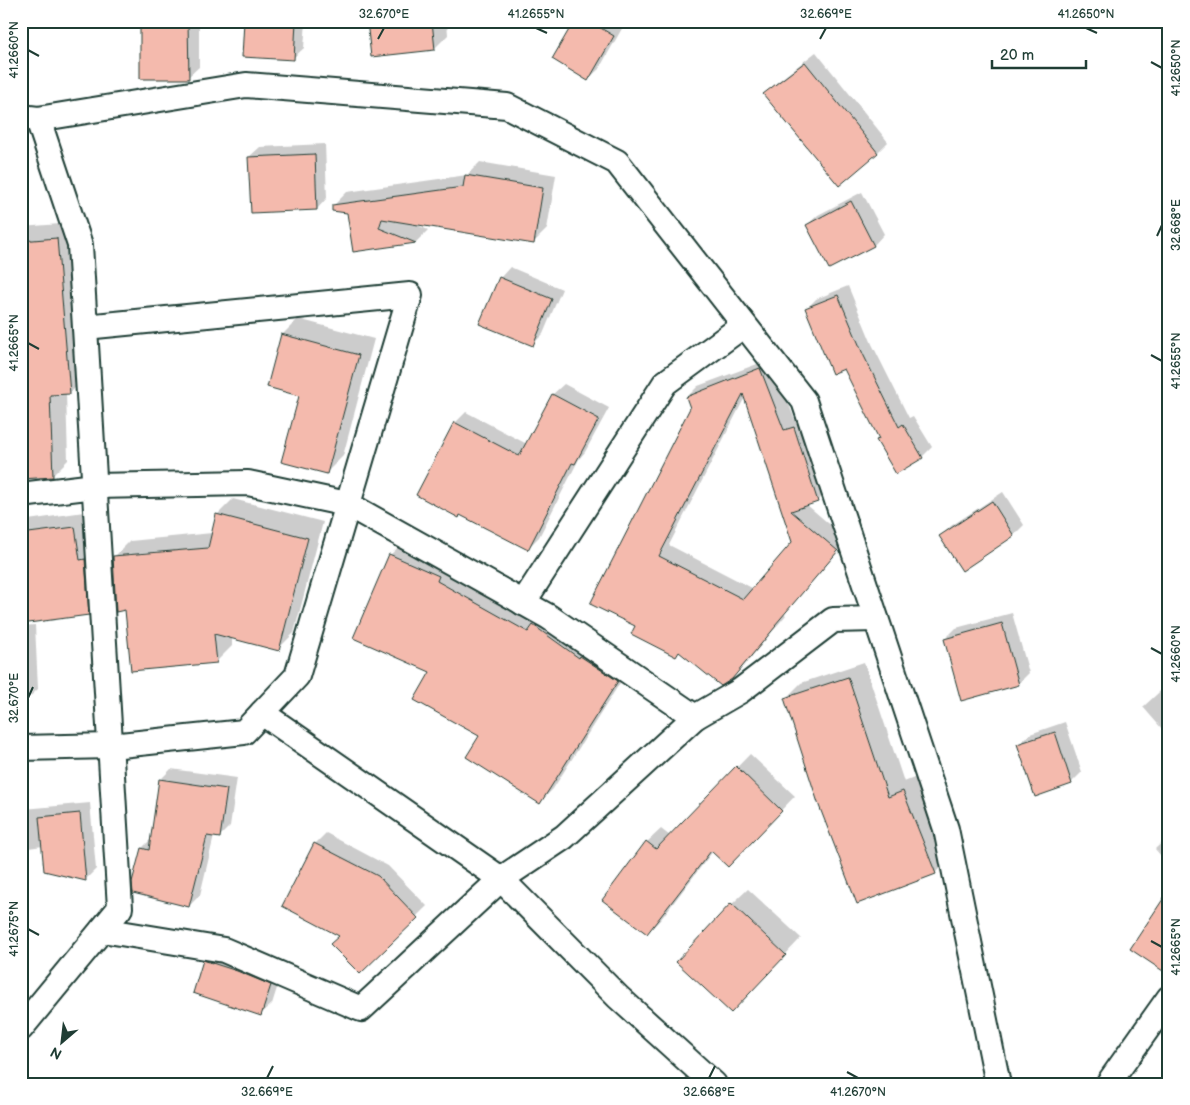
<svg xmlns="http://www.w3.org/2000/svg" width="1190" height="1105" viewBox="0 0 1190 1105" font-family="'Balsamiq Sans',sans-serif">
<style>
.shadow{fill:#0003;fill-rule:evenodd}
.building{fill:#f4baad;stroke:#1f3d34;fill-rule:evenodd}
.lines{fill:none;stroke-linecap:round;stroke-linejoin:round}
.street-casing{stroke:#1f3d34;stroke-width:28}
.street{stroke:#fff;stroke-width:24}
.ticks{fill:none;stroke:#1f3d34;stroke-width:2}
.neatline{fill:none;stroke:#1f3d34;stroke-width:2}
.ticks-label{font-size:12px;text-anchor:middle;fill:#1f3d34}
</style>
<rect width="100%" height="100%" fill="#fff"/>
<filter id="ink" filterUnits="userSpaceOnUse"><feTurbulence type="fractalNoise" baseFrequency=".02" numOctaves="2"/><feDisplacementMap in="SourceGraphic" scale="10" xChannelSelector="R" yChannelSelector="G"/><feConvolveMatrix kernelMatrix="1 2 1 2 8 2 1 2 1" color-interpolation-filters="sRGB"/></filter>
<g filter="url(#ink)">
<!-- shadow -->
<g class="shadow">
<path d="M141,21H199V67L188,77Z"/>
<path d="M246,21H306L304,48L293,58Z"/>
<path d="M368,21H447L448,35L434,49Z"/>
<path d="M575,21H618L624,25L599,69L588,79Z"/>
<path d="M816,52L888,142L877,153L765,94L776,83Z"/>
<path d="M325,144L327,198L317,209L249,157L260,147Z"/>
<path d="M480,162L556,175L547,229L533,243L415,224L428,230L416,242L354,251L348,212L333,206L347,192L467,175Z"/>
<path d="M862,192L884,234L874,245L830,268L807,225L818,215Z"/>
<path d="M73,223L86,377L70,393H66L68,460L52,476L21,477V227Z"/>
<path d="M510,267L562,289L543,334L532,345L500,278Z"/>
<path d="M848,286L872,344L909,418L913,416L932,447L922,457L877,441L880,438L845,368L806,309L816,299Z"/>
<path d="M298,319L374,339L343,456L327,472L282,335Z"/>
<path d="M771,359L795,420L804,417L828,490L817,501L807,505L848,540L784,614L786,615L743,667L732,678L680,651L676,655L637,625L692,408L687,397L698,386ZM745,397L793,543L754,589L669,545Z"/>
<path d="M564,384L609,408L585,452L579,459L539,537L528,548L418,494L455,423L466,412L527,444L553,394Z"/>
<path d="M1003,492L1024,525L1014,535L941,536L951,526Z"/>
<path d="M233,499L323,522L294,633L278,649L232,638V646L216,662L126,609L114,557L130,541L212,533L217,515Z"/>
<path d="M91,511L104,598L88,614L21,623V521Z"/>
<path d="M404,542L630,667L553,789L540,802L480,736L432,672L390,555Z"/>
<path d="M1012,613L1029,673L1018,684L945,639L956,628Z"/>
<path d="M35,625L38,689L21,705V626Z"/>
<path d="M864,662L904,782L919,776L951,857L935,873L785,699L801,683Z"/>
<path d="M1169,683V724L1163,730L1143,707Z"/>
<path d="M1065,722L1082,772L1071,783L1019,744L1030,734Z"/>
<path d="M750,754L795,796L728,865L713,851L661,919L647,933V842L661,829L670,836Z"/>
<path d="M171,769L237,778L230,826L219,837L214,836L200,895L189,906L142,848L152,838L161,779Z"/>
<path d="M21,781L24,809L90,803L96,869L85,880L43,846L21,849Z"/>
<path d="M326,833L388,866L427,906L360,972L340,935L315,844Z"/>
<path d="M1169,836V865L1155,849Z"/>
<path d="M748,889L801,938L747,995L732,904Z"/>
<path d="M215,950L281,975L272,1004L261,1014L204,961Z"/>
</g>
<!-- building -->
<g class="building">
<path d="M140,21H188L189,79H140Z"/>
<path d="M244,21H296L294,60L242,57Z"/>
<path d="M367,21H432L435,50L371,57Z"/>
<path d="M574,21H589L614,36L588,81L552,59Z"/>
<path d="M805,62L878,153L839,186L763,94Z"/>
<path d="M315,154L317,210L251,213L248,157Z"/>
<path d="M465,175L543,188L534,244L382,219L379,228L416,243L353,252L347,213L332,211V205L463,187Z"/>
<path d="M851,201L874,246L829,269L806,225Z"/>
<path d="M57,238L70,394L50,395L53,477L21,479V241Z"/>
<path d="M499,277L552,299L533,346L479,324Z"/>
<path d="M838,295L863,354L899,427L903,424L923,458L896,474L876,440L879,439L844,369L832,374L805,308Z"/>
<path d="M281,334L359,355L327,474L281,462L299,396L267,387Z"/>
<path d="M760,368L784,430L794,427L818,502L791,511L838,551L775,625L776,626L732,679L721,686L679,652L676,657L631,634L635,626L590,604L690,408L686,397ZM743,394L792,542L743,599L659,556Z"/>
<path d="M552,394L599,419L575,464L572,463L528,550L460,515L459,518L416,495L454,422L519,456Z"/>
<path d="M992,501L1014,536L962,571L939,536Z"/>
<path d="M216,514L308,538L279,651L214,634L217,663L131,671L125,610L116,612L113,556L208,548Z"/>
<path d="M75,527L80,560L85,559L89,615L21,624V534Z"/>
<path d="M389,554L439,576L437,581L528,632L533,625L579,658L580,656L618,681L540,804L466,757L479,736L414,700L430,672L353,638Z"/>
<path d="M1002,623L1019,685L961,701L944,639Z"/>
<path d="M848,677L888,797L903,791L936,874L857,904L818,803L784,698Z"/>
<path d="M1055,732L1072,784L1035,797L1017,744Z"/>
<path d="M736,766L782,811L728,867L711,851L647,934L602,900L646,841L656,849Z"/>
<path d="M159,779L227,789L220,838L207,836L189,907L133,893L132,882L141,848L149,850Z"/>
<path d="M80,813L86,881L44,871L39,817Z"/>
<path d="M314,843L378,876L418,918L360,974L330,944L339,936L282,906Z"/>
<path d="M1169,890V975L1130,949Z"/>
<path d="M731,903L786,955L731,1013L676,962Z"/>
<path d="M203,960L237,971L271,985L261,1016L193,993Z"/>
</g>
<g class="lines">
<defs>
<g id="street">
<path d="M21,117L38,119L246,85L507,106L617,162L804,401L946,829L998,1084"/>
<path d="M21,495L95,486L248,483L347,504L549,617L695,717L740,691L833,620L876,619"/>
<path d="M523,603L665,383L744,325"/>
<path d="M262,713L501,879L618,997L714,1084"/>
<path d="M21,748L111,746L244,732L297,676L410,295L85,327"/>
<path d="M102,930L224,950L361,1009L501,879L564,837L695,717"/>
<path d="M21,1028L120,908L80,245L38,119"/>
<path d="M1108,1084L1169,998"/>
</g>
</defs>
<!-- street casing -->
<use href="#street" class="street-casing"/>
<!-- street -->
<use href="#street" class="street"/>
</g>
</g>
<!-- ticks -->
<path class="ticks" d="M536,28L547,33M1086,28L1097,33M378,39L384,28M820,39L826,28M28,50L39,56M1151,62L1162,68M1157,236L1162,225M28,343L39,349M1151,355L1162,361M1151,648L1162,654M28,698L33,687M28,929L39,935M1151,941L1162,947M847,1072L858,1078M267,1078L273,1066M709,1078L715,1066"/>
<!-- margin -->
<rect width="1190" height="1105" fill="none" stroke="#fff" stroke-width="55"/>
<!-- north arrow -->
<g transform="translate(62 1042) rotate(208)" stroke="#ffffff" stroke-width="4" paint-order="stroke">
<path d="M0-4L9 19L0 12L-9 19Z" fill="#1f3d34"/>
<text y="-8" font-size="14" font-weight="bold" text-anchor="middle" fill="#1f3d34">N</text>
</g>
<!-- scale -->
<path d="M992 60v8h94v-8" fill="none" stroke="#1f3d34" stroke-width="2.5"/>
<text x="1000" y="60" font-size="15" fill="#1f3d34" stroke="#ffffff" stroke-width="4" paint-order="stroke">20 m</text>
<rect x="28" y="28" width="1134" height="1050" class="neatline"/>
<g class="ticks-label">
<text x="384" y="18">32.670°E</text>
<text x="536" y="18">41.2655°N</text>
<text x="826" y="18">32.669°E</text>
<text x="1086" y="18">41.2650°N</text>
<text transform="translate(14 50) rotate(-90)" y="4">41.2660°N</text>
<text transform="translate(1176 68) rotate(-90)" y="4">41.2650°N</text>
<text transform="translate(1176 225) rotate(-90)" y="4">32.668°E</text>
<text transform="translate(14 343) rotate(-90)" y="4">41.2665°N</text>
<text transform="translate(1176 361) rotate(-90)" y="4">41.2655°N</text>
<text transform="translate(1176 654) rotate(-90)" y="4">41.2660°N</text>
<text transform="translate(14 698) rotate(-90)" y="4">32.670°E</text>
<text transform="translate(14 929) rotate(-90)" y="4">41.2675°N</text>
<text transform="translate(1176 947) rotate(-90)" y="4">41.2665°N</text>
<text x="267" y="1096">32.669°E</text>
<text x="709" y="1096">32.668°E</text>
<text x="858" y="1096">41.2670°N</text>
</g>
</svg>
